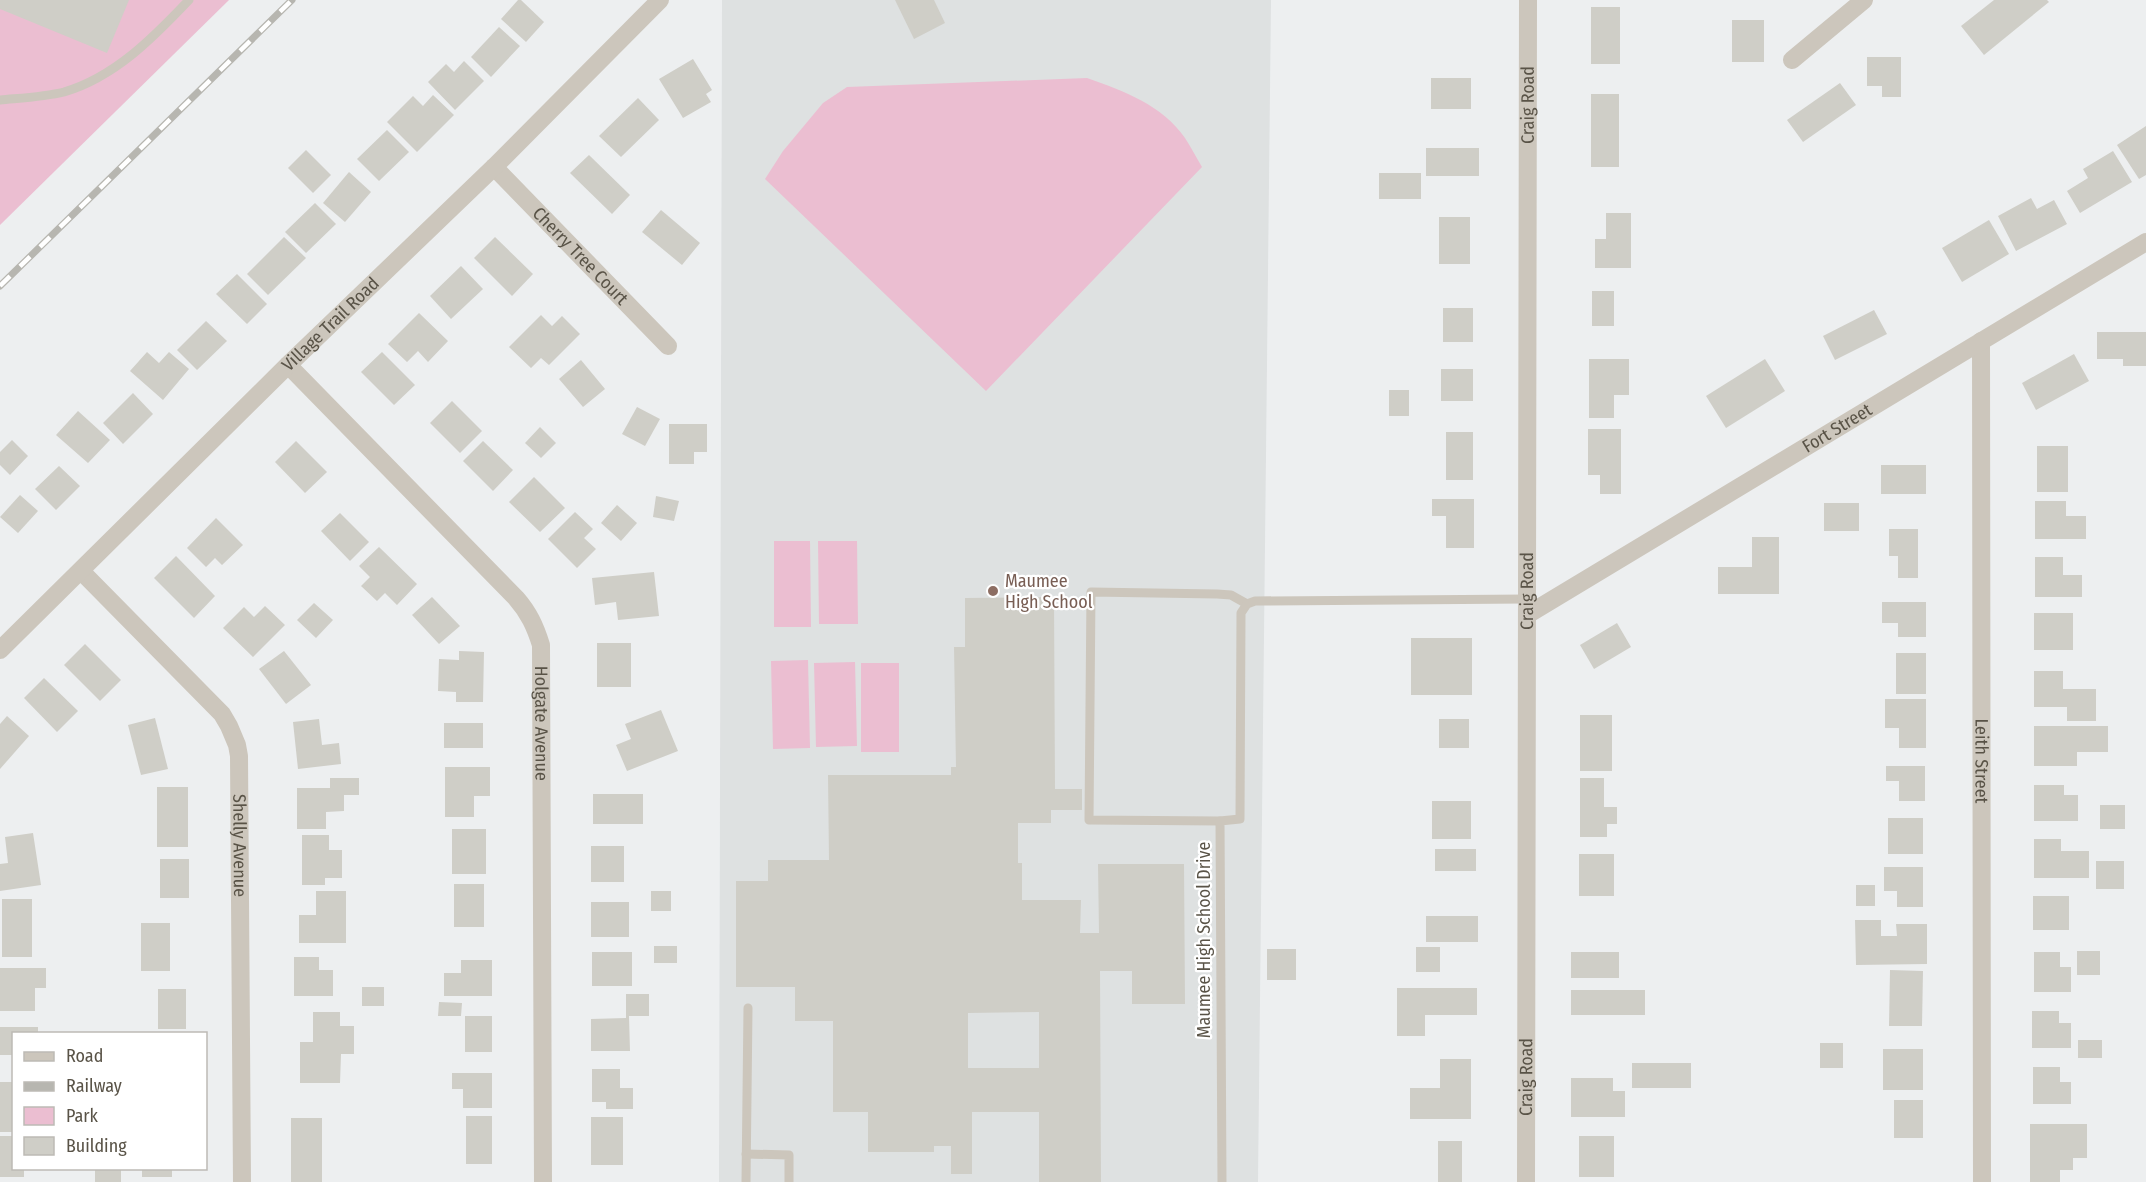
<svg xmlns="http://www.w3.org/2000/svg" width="2146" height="1182" viewBox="0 0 2146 1182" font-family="'Fira Sans Condensed',sans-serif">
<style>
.education{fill:#dee1e1}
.green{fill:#ebbed1}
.building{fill:#cfcec7;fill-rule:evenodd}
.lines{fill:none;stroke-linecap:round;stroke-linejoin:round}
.service{stroke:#ccc6bc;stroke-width:9}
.minor{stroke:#ccc6bc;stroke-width:18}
.rail-casing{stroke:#b7b6b0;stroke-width:7}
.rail{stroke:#fff;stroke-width:4.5;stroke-dasharray:14;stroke-linecap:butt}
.education-dot{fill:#8d6e63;stroke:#fff;stroke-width:2}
.labels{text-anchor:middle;stroke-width:4.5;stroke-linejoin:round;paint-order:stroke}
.street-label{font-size:18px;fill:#595347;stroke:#fff}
.education-label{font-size:18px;fill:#785e54;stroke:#fff;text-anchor:start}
</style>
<rect width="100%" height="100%" fill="#edeff0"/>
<!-- education -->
<path class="education" d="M722,0H1271L1258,1182H719Z"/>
<!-- green -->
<g class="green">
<path d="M0,0H229L0,225Z"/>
<path d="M1087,78C1124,91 1162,105 1185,138C1191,147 1196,157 1202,167L986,391L765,179L783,151L823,103L847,87Z"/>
<path d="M774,541H810L811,627H774Z"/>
<path d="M818,541H857L858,624H819Z"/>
<path d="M808,660L810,748L773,749L771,661Z"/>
<path d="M855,662L857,746L816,747L814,663Z"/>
<rect x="861" y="663" width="38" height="89"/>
</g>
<!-- building -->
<g class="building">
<path d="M0,0H129L107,53L0,9Z"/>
<path d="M518,0H521L544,22L526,42L501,19Z"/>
<path d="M895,0H934L945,23L914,39Z"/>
<path d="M1994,0H2047L2049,2L1984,55L1961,26Z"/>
<rect x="1591" y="7" width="29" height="57"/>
<rect x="1732" y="20" width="32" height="42"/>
<path d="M499,27L520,46L491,77L471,57Z"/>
<path d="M1867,57H1901V97H1882V86H1867Z"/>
<path d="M693,59L712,90L706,94L711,102L683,118L659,79Z"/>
<path d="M464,61L484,81L455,110L428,82L446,64L454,72Z"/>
<rect x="1431" y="78" width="40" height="31"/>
<path d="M1840,83L1856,105L1803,142L1787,120Z"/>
<rect x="1591" y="94" width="28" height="73"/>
<path d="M433,95L454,115L417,152L387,122L413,96L423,106Z"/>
<path d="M638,98L659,120L621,157L599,136Z"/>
<path d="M2146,126V175L2139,179L2117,145Z"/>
<path d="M387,130L409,152L379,181L357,159Z"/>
<rect x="1426" y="148" width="53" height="28"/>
<path d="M306,150L331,175L313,193L288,168Z"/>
<path d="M2113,151L2132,182L2080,213L2067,191L2088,178L2083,169Z"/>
<path d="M589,155L630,195L612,214L570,173Z"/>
<path d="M349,172L371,192L345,222L323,203Z"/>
<rect x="1379" y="173" width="42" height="26"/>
<path d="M2031,198L2037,209L2054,200L2067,224L2016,251L1998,216Z"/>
<path d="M315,203L336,224L306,253L285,232Z"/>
<path d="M661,210L700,243L682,265L642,232Z"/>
<path d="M1606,213H1631V268H1595V239H1606Z"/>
<rect x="1439" y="217" width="31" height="47"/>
<path d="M1989,220L2009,254L1962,282L1942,248Z"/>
<path d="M284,237L306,258L268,295L247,274Z"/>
<path d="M495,237L533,274L512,296L474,258Z"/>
<path d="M461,266L483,289L451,319L430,296Z"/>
<path d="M237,274L267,304L247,324L216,294Z"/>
<rect x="1592" y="291" width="22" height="35"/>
<rect x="1443" y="308" width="30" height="34"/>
<path d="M1874,310L1887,334L1835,360L1823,336Z"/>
<path d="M419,313L448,341L428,362L418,351L407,362L388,344Z"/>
<path d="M541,315L552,326L562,316L580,334L549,365L541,358L531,368L509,347Z"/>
<path d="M206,321L227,341L197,370L177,350Z"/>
<path d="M2097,332H2146V366H2123V359H2097Z"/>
<path d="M147,352L159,363L169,352L189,369L163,400L130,371Z"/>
<path d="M382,352L415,385L394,405L361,372Z"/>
<path d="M2074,354L2089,381L2036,410L2022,383Z"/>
<path d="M1589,359H1629V395H1614V418H1589Z"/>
<path d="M1765,359L1785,391L1726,428L1706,396Z"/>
<path d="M581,360L605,389L583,407L559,379Z"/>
<rect x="1441" y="369" width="32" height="32"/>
<rect x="1389" y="390" width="20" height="26"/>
<path d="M133,393L153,414L123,444L103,423Z"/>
<path d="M452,401L482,431L460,453L430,423Z"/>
<path d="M637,407L660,419L645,446L622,434Z"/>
<path d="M78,411L110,440L88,463L56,435Z"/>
<path d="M669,424H707V452H694V464H669Z"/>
<path d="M540,427L556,443L541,458L525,443Z"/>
<path d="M1588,429H1621V494H1600V475H1588Z"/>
<rect x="1446" y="432" width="27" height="48"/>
<path d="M12,440L28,456L10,475L0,465V452Z"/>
<path d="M296,441L327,472L305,493L275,462Z"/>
<path d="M483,441L513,470L493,491L463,461Z"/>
<rect x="2037" y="446" width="31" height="46"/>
<rect x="1881" y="465" width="45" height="29"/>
<path d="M59,466L80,486L56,510L35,489Z"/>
<path d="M534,477L565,508L540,532L509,502Z"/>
<path d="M20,495L38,511L18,533L0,517Z"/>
<path d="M656,496L679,501L674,521L653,517Z"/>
<path d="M1432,499H1474V548H1446V516H1432Z"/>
<path d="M2035,501H2066V516H2086V539H2035Z"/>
<rect x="1824" y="503" width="35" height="28"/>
<path d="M617,505L637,523L621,541L601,523Z"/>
<path d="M575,512L593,529L584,538L596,549L577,568L548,539Z"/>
<path d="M340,513L369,542L350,561L321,531Z"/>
<path d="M216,518L243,545L222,565L215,558L206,567L187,548Z"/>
<path d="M1889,529H1918V578H1898V556H1889Z"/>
<path d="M1752,537H1779V594H1718V567H1752Z"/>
<path d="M379,547L417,584L397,605L385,593L377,601L361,586L370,577L359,566Z"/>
<path d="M176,556L215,596L194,618L154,578Z"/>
<path d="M2035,557H2063V575H2082V597H2035Z"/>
<path d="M654,572L659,616L618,620L616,602L595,605L592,578Z"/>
<path d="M432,597L460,626L439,644L412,615Z"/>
<path d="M1054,597L1055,789H1082V810H1051V823H1018V863H1022V900H1081L1080,933H1099L1098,864H1184L1185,1004H1132V971H1100L1101,1182H1039V1112H972V1174H951V1146H934V1152H868V1112H833V1021H795V987H736V881H768V860H829L828,775H951V767H956L954,647H965V598ZM1039,1012V1068H968V1013Z"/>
<path d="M1882,602H1926V637H1898V623H1882Z"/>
<path d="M314,603L333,620L316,638L297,620Z"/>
<path d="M265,606L285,625L253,657L223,628L244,607L254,617Z"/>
<rect x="2034" y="613" width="39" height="37"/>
<path d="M1617,623L1631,647L1594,669L1580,645Z"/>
<rect x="1411" y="638" width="61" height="57"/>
<rect x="597" y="643" width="34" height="44"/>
<path d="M85,644L121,680L100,701L64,665Z"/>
<path d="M284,651L311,685L286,704L259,669Z"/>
<path d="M459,651L484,652L483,702H456V692L438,691L439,659L459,660Z"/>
<rect x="1896" y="653" width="30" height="41"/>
<path d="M2034,671H2063V689H2096V721H2067V707H2034Z"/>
<path d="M44,678L78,711L57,732L24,698Z"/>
<path d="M1885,699H1926V748H1899V728H1885Z"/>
<path d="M661,710L678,751L627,771L616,745L631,739L625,724Z"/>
<rect x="1580" y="715" width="32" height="56"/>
<path d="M7,716L29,736L0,769V724Z"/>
<path d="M155,718L168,769L141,775L128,725Z"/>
<path d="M319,719L322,745L339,743L341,764L298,769L293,722Z"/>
<rect x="1439" y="719" width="30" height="29"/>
<rect x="444" y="723" width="39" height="25"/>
<path d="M2034,726H2108V752H2077V766H2034Z"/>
<path d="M1886,766H1925V801H1899V781H1886Z"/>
<path d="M445,767H490V796H474V817H445Z"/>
<path d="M330,778H359V795H344V811L326,812V829H297V788H330Z"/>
<path d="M1580,778H1604V807H1617V824H1607V837H1580Z"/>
<path d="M2034,785H2064V795H2078V821H2034Z"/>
<rect x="157" y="787" width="31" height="60"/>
<rect x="593" y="794" width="50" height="30"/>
<rect x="1432" y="801" width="39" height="38"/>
<rect x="2100" y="805" width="25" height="24"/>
<rect x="1888" y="818" width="35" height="36"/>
<rect x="452" y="829" width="34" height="45"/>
<path d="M33,833L41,885L0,891V864L8,863L5,837Z"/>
<path d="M302,835H329V850H342V878H325V885H302Z"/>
<path d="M2034,839H2061V851H2089V878H2034Z"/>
<rect x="591" y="846" width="33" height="36"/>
<rect x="1435" y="849" width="41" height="22"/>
<rect x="1579" y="854" width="35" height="42"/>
<rect x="160" y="859" width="29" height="39"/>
<rect x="2096" y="861" width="28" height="28"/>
<path d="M1884,867H1923V907H1897V891H1884Z"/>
<rect x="454" y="884" width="30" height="43"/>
<rect x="1856" y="885" width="19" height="21"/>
<path d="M316,891H346V943H299V915H316Z"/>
<rect x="651" y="891" width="20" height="20"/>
<rect x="2033" y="896" width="36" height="34"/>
<rect x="2" y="899" width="30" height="58"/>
<rect x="591" y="902" width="38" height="35"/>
<rect x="1426" y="916" width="52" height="26"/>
<path d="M1855,920H1881V936H1897L1896,924H1927V964L1856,965Z"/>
<rect x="141" y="923" width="29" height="48"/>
<rect x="654" y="946" width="23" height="17"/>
<rect x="1416" y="947" width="24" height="25"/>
<rect x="1267" y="949" width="29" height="31"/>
<rect x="2077" y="951" width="23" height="24"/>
<rect x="592" y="952" width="40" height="34"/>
<rect x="1571" y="952" width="48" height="26"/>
<path d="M2034,952H2060V967H2071V992H2034Z"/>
<path d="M294,957H319V970H333V996H294Z"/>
<path d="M461,960H492V996H444V973H461Z"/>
<path d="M0,968H46V988H35V1011H0Z"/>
<path d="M1890,970L1923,971L1922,1026H1889Z"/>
<rect x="362" y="987" width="22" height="19"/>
<path d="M1397,988H1477V1015H1425V1036H1397Z"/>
<rect x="158" y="989" width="28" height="40"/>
<rect x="1571" y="990" width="74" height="25"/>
<path d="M626,994H649V1016H629L630,1051H591V1019L626,1018Z"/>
<path d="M439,1002L462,1003L461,1016H438Z"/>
<path d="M2032,1011H2059V1023H2071V1048H2032Z"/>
<path d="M313,1012H340V1026H354V1054H341L340,1083H300V1042H313Z"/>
<rect x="465" y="1016" width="27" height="36"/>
<path d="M0,1027H38V1034H14V1055H0Z"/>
<rect x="2078" y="1040" width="24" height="18"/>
<rect x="1820" y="1043" width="23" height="25"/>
<rect x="1883" y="1049" width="40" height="41"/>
<path d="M1440,1059H1471V1119H1410V1088H1440Z"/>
<rect x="1632" y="1063" width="59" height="25"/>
<path d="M2033,1067H2060V1082H2071V1104H2033Z"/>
<path d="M592,1069H620V1088H633V1109H606V1102H592Z"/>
<path d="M452,1073H492V1108H463V1089H452Z"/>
<path d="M1571,1078H1613V1091H1625V1117H1571Z"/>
<rect x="0" y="1082" width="14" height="50"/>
<rect x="1894" y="1100" width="29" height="38"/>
<rect x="466" y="1116" width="26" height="48"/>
<rect x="591" y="1117" width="32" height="48"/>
<rect x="291" y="1118" width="31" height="64"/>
<path d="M2030,1124H2087V1158H2073V1170H2060V1182H2030Z"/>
<path d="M0,1136H14V1168H24V1177H0Z"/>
<rect x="1579" y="1136" width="35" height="41"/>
<rect x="1438" y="1141" width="24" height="41"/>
<rect x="95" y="1168" width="26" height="14"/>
<rect x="142" y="1168" width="30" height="9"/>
</g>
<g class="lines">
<!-- service -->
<g class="service">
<path d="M0,100C21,98 44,97 64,92C115,77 154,37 189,0"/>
<path d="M1220,821L1089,820L1091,592L1217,594L1231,595L1247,604"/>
<path d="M746,1154L789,1155V1182"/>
<path d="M746,1182L748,1008"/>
<path d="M1222,1182L1220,821L1240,819L1241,613L1247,604L1255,601L1527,599"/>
</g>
<!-- minor -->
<g class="minor">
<path d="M1792,60L1864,0"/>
<path id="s1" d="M494,167L668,346"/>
<path id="s2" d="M1981,341L1982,1182"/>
<path id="s3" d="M288,365L516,598C529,613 535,626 541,645L543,1182"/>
<path id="s4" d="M81,571L222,714L229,726L237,745L239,756L242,1182"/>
<path id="s5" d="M1527,615L2146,242"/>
<path id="s6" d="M0,650L288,365L494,167L660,0"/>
<path id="s7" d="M1526,1182L1528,0"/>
</g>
<defs>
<path id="rail" d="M0,286L292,0"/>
</defs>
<!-- rail casing -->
<use href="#rail" class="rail-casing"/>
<!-- rail -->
<use href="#rail" class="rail"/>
</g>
<!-- markers -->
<circle class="education-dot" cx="993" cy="591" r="6"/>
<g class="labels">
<!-- street labels -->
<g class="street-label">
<text dy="6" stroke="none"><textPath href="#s7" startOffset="1077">Craig Road</textPath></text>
<text dy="6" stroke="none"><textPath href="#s1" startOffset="124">Cherry Tree Court</textPath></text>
<text dy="6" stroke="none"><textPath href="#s6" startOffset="464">Village Trail Road</textPath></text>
<text dy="6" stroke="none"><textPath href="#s5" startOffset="362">Fort Street</textPath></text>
<text dy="6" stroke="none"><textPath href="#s7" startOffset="591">Craig Road</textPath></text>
<text dy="6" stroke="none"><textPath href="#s3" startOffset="458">Holgate Avenue</textPath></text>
<text dy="6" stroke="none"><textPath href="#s2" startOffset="420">Leith Street</textPath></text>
<text dy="6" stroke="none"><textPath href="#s4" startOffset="336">Shelly Avenue</textPath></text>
<text transform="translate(1204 940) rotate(-90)" y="6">Maumee High School Drive</text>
<text dy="6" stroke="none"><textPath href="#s7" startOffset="105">Craig Road</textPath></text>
</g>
<!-- education labels -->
<g class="education-label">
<text x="1005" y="587">Maumee<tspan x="1005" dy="21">High School</tspan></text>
</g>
</g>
<!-- legend -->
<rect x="12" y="1032" width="195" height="138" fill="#ffffff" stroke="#bdbab5" stroke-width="1.5"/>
<rect x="24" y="1052" width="30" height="9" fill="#ccc6bc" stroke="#bdbab5" stroke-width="1.5"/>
<text x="66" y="1062" font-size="18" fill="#595347">Road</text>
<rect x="24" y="1082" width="30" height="9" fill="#b7b6b0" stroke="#bdbab5" stroke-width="1.5"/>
<text x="66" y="1092" font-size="18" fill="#595347">Railway</text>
<rect x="24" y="1107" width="30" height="18" fill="#ebbed1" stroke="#bdbab5" stroke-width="1.5"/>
<text x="66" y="1122" font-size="18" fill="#595347">Park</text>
<rect x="24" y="1137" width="30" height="18" fill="#cfcec7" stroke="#bdbab5" stroke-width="1.5"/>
<text x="66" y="1152" font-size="18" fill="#595347">Building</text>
</svg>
